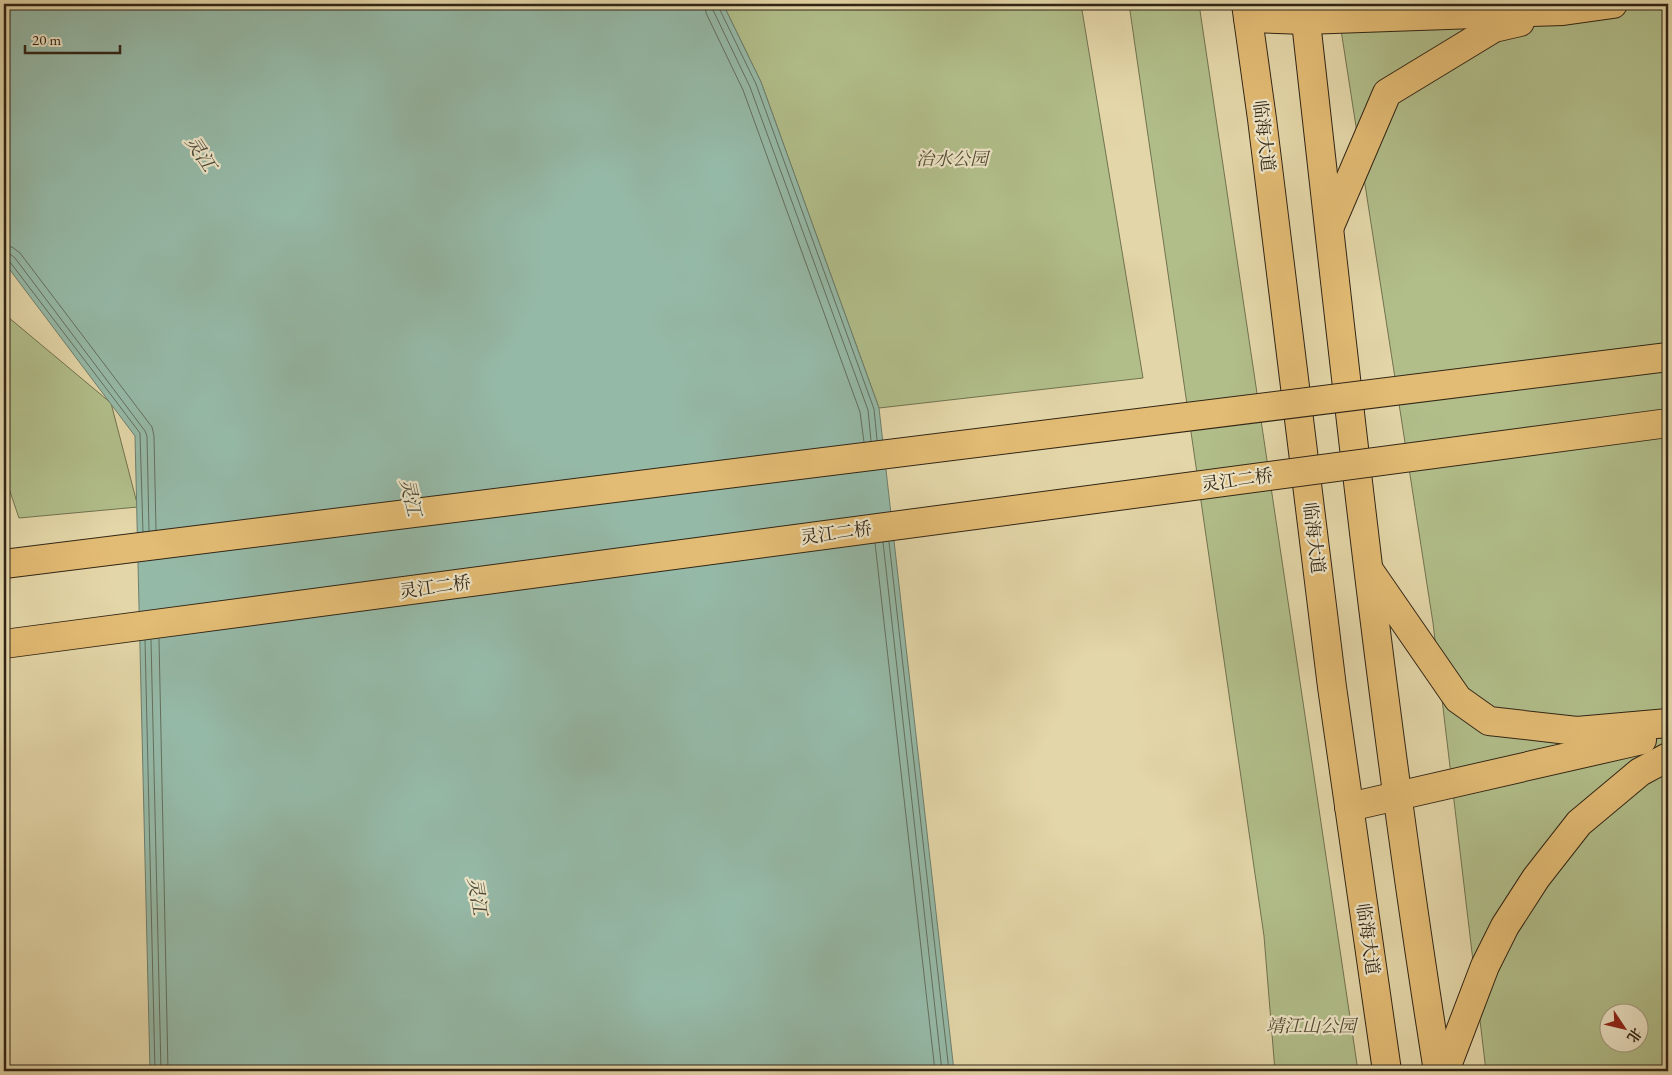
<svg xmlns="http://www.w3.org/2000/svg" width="1672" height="1075" viewBox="0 0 1672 1075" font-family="'EB Garamond','Noto Serif SC',serif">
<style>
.green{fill:#b1be8a;stroke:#717250;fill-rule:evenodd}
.water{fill:#95b9a7;stroke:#6d7e6d}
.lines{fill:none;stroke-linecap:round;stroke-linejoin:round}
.shore{stroke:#636f5e;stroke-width:1}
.major-casing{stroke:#312515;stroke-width:30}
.major{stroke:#e2bb74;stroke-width:28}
.major-bridge-casing{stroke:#312515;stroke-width:30;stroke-linecap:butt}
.major-bridge{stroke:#e2bb74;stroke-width:28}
.labels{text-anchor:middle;stroke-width:4.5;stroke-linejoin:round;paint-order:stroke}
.street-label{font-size:18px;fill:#312515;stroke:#ede4c6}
.park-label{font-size:18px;font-style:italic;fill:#514b32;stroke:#ede4c6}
.water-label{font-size:19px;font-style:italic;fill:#4a4a3a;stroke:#ede4c6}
</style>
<rect width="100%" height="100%" fill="#e3d6a8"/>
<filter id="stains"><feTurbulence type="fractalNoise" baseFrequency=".004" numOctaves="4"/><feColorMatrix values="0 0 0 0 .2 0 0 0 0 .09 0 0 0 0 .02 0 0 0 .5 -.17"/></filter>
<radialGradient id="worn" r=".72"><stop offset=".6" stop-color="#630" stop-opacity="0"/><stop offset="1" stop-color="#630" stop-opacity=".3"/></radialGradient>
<!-- green -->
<g class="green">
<path d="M723,4H1081L1143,378L879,408L761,82Z"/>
<path d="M1129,4H1199L1358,1071H1275L1264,936Z"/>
<path d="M1337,4H1668V1071H1486L1433,623ZM1610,1012H1640V1042H1610Z"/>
<path d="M4,311L8,317L111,403L138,507L19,518L4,474Z"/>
</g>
<!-- water -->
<path class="water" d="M4,4H723L761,82L879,408L954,1071H150L135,436L4,262Z"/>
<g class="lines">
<!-- shore -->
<g class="shore">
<path d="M705,4L706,13L743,90L860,412L864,442"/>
<path d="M712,4L713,10L750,87L868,410L871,441"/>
<path d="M719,4V8L756,84L874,409L877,440"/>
<path d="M4,246L12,247L20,253L152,427L154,436L156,530"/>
<path d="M4,253L10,254L15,258L145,431L147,436L149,531"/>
<path d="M4,259L10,262L140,433L143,532"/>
<path d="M883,542L942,1071"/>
<path d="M889,542L949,1071"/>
<path d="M875,543L935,1071"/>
<path d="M159,639L168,1071"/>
<path d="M145,640L155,1071"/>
<path d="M151,640L161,1071"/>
</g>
<defs>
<g id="major">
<path d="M1246,4L1262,119L1332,687L1387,1071"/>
<path d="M1304,4C1344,360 1381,717 1438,1071"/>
<path d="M1248,18L1305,20L1563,11L1613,4"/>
<path d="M1330,226L1387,93L1494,28L1520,22"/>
<path d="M1371,573L1458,699L1489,721L1577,731L1668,723"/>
<path d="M1349,807L1642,740"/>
<path d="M1445,1071L1485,966L1505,926L1536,878L1579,823L1640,772L1668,757"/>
</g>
</defs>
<!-- major casing -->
<use href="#major" class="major-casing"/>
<!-- major -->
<use href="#major" class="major"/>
<defs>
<g id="major-bridge">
<path d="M4,564L1668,357"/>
<path d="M4,644L1668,423"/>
</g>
</defs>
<!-- major-bridge casing -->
<use href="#major-bridge" class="major-bridge-casing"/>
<!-- major-bridge -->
<use href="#major-bridge" class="major-bridge"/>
</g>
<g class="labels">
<!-- street labels -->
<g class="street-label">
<text transform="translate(1264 136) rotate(83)" y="6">临海大道</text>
<text transform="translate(1237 480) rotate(-8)" y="6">灵江二桥</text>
<text transform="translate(836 533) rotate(-8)" y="6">灵江二桥</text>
<text transform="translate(1314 538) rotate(83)" y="6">临海大道</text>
<text transform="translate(435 587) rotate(-8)" y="6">灵江二桥</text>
<text transform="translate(1368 939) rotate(82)" y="6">临海大道</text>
</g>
<!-- park labels -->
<g class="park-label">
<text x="952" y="165">治水公园</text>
<text x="1311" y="1032">靖江山公园</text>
</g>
<!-- water labels -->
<g class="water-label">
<text transform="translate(201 153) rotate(57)" y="7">灵江</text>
<text transform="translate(411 497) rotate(77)" y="7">灵江</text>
<text transform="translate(478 896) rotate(81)" y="7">灵江</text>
</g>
</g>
<!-- margin -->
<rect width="1672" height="1075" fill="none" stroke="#e3d6a8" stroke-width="20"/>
<rect x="5" y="5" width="1662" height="1065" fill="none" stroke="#312515" stroke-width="2.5"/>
<rect x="10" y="10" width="1652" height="1055" fill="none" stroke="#312515"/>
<!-- north arrow -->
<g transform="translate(1624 1028) rotate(125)"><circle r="24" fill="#ede4c6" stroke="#a2987f"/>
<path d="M0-4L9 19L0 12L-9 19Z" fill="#8f2418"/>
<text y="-8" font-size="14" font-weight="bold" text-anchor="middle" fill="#312515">北</text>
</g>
<!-- scale -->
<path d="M25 45v8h95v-8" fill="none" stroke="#312515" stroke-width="2.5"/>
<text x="32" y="45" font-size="15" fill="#312515" stroke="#ede4c6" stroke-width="4" paint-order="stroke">20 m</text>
<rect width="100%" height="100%" filter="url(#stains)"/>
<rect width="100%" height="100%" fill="url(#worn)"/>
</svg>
